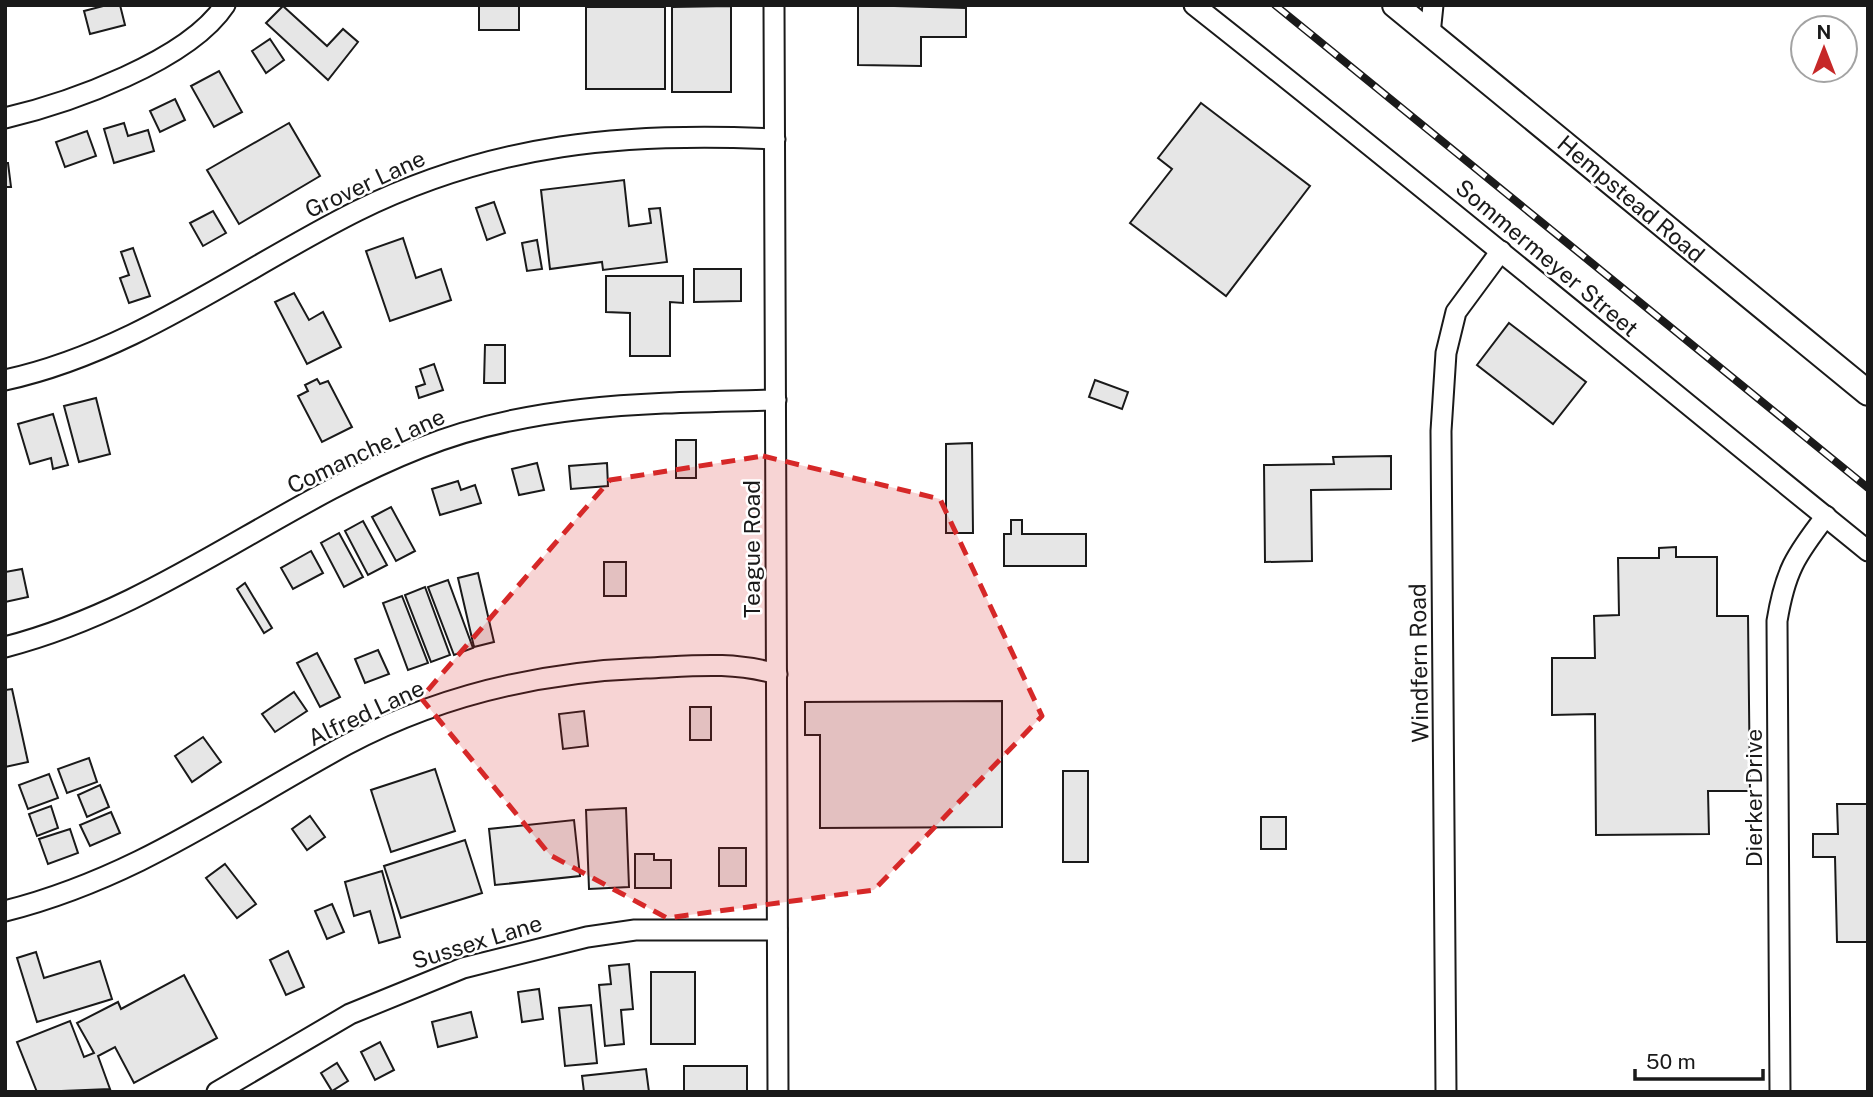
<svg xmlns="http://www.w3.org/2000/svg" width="1873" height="1097" viewBox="0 0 1873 1097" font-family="'Public Sans',sans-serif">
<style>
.building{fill:#e6e6e6;stroke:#1a1a1a;stroke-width:2}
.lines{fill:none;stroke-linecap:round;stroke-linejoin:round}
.minor-casing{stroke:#1a1a1a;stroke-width:23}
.major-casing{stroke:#1a1a1a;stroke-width:28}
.minor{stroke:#fff;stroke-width:19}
.major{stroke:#fff;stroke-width:24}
.rail-casing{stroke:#1a1a1a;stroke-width:8}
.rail{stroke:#fff;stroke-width:5;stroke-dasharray:16;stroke-linecap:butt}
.marked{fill:#d62828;fill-opacity:0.2;stroke:#d62828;stroke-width:5;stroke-dasharray:14 9;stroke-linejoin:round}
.labels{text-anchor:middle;stroke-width:5;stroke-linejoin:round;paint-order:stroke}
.street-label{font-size:23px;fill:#1a1a1a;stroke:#fff}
</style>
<rect width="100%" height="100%" fill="#fff"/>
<!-- building -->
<g class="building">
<path d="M107,5H120L125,25L90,34L84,11Z"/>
<path d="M858,5L966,8V37H921V66L858,65Z"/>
<path d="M283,6L327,46L343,29L358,42L328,80L266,23Z"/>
<rect x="479" y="6" width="40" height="24"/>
<path d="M731,6V92H672V7Z"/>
<rect x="586" y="7" width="79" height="82"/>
<path d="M270,39L284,60L266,73L252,51Z"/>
<path d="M219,71L242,112L214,127L191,86Z"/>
<path d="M175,99L185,120L160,132L150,111Z"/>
<path d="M1201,103L1310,186L1226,296L1130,223L1172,169L1158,158Z"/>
<path d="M124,123L128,136L148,130L154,151L114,163L104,129Z"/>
<path d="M289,123L320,176L239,224L207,170Z"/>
<path d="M87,131L96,156L65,167L56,142Z"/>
<path d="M5,163H8L11,187H5Z"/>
<path d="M624,180L629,226L651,223L649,209L660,208L667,262L603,270L602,262L550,269L541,190Z"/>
<path d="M494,202L505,233L487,240L476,208Z"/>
<path d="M213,211L226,233L203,246L190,223Z"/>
<path d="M403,238L416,278L441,269L451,300L390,321L366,251Z"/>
<path d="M537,240L542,269L527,271L522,243Z"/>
<path d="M133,248L150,296L129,303L120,278L129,275L121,252Z"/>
<path d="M694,269H741V301L694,302Z"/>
<path d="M606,276H683V303L670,302V356H630V313L606,312Z"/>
<path d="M294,293L309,320L323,312L341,347L307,364L275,302Z"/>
<path d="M1509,323L1586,382L1553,424L1477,365Z"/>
<path d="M485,345H505V383H484Z"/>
<path d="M434,364L443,390L419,398L416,387L425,384L420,369Z"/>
<path d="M317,379L320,384L328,381L352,427L322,442L298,396L308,391L305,385Z"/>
<path d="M1095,380L1128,392L1122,409L1089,397Z"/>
<path d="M96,398L110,454L79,462L64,406Z"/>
<path d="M53,414L68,465L53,469L51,458L30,464L18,424Z"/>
<rect x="676" y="440" width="20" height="38"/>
<path d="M972,443L973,533H946V444Z"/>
<path d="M1391,456V489L1311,490L1312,561L1265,562L1264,465L1334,464L1333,457Z"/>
<path d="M537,463L544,490L519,495L512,469Z"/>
<path d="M607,463L608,486L571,489L569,466Z"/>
<path d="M458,481L461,490L475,485L481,503L440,515L432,489Z"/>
<path d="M391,507L415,551L396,561L372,517Z"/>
<path d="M1011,520H1022V534H1086V566H1004V534H1011Z"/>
<path d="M363,521L387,565L368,575L345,531Z"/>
<path d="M339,533L363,577L344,587L321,543Z"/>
<path d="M1676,547V557H1717V616H1748L1750,791H1708L1709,834L1596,835L1595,714L1552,715V658H1595L1594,616L1619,615L1618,558H1659V548Z"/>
<path d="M311,551L323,573L293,589L281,568Z"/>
<rect x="604" y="562" width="22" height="34"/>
<path d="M22,569L28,597L5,602V572Z"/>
<path d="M478,573L494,642L474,647L458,578Z"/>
<path d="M448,580L473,648L454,655L428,587Z"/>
<path d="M245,583L272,628L264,633L237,589Z"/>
<path d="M425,587L450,655L431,662L405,595Z"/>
<path d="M402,596L428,663L408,670L383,603Z"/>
<path d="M378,650L389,674L365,683L355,659Z"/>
<path d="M317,653L340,697L320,707L297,663Z"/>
<path d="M12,689L28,762L5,767V690Z"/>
<path d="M294,692L307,711L275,732L262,714Z"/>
<path d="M1002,701V827L820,828V735H805V702Z"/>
<rect x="690" y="707" width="21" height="33"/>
<path d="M584,711L588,746L563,749L559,714Z"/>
<path d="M203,737L221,762L192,782L175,756Z"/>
<path d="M89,758L97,782L67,793L58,769Z"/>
<path d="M435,769L455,831L391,852L371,790Z"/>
<rect x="1063" y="771" width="25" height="91"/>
<path d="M49,774L58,798L28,809L19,785Z"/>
<path d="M100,785L109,807L87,817L78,795Z"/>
<path d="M1837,804H1868V942H1837L1835,857H1813V834H1838Z"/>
<path d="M51,806L58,828L37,836L29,814Z"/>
<path d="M626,808L629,887L589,889L586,810Z"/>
<path d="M111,812L120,833L90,846L80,825Z"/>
<path d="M310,816L325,837L307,850L292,829Z"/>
<rect x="1261" y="817" width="25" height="32"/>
<path d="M574,820L580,876L495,885L489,829Z"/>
<path d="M70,829L78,853L48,864L39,839Z"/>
<path d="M465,840L482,893L401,918L384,866Z"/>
<rect x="719" y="848" width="27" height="38"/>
<path d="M635,854H654V860H671V888H635Z"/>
<path d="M225,864L256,904L237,918L206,878Z"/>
<path d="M382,871L400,937L379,943L370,911L354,916L345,882Z"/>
<path d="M332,904L344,932L327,939L315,911Z"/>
<path d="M288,951L304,987L286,995L270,960Z"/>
<path d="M36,952L44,978L100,961L112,999L37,1022L17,958Z"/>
<path d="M629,964L633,1009L621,1010L624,1044L605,1046L599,985L611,984L609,966Z"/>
<rect x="651" y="972" width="44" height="72"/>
<path d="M184,975L217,1038L134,1083L115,1047L98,1056L110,1089L37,1092L17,1042L70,1021L84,1057L94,1053L77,1023L118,1002L121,1009Z"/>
<path d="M539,989L543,1019L522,1022L518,992Z"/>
<path d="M591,1005L597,1063L565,1066L559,1008Z"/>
<path d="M471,1012L477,1037L438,1047L432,1022Z"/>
<path d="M380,1042L394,1070L375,1080L361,1052Z"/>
<path d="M337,1063L348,1081L332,1091L321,1073Z"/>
<rect x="684" y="1066" width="63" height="26"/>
<path d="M646,1069L649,1092H584L582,1076Z"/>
</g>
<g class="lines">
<defs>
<g id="minor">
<path d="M774,5L778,1092"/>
<path d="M1194,5C1421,184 1643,369 1868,551"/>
<path d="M1430,34L1433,5"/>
<path d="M5,118C69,103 188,61 225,5"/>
<path d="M5,380C134,352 241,269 357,211C495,143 624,132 775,139"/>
<path d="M5,647C160,607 275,505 420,448C534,402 655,403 776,400"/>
<path d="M5,911C136,878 230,808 346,745C438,696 542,672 646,668C693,666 731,661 777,674"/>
<path d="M217,1092L350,1014L463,968L587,937L635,930H777"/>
<path d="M1446,1092L1441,431L1446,353L1456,312L1501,251"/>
<path d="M1780,1092L1777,621C1785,572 1795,556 1826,516"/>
</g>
<path id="major" d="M1395,5L1868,393"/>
</defs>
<!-- minor casing -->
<use href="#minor" class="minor-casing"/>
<!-- major casing -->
<use href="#major" class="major-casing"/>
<!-- minor -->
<use href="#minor" class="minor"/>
<!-- major -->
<use href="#major" class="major"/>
<defs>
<path id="rail" d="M1275,5L1868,488"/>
</defs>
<!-- rail casing -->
<use href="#rail" class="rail-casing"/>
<!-- rail -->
<use href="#rail" class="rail"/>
</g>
<!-- marked area -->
<path class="marked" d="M763,456L940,499L1042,716L874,890L667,918L550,855L421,698L610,480Z"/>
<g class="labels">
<!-- street labels -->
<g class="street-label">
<text transform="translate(365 184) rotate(-25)" y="8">Grover Lane</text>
<text transform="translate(1631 199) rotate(40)" y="8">Hempstead Road</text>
<text transform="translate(1547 258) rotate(40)" y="8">Sommermeyer Street</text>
<text transform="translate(366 451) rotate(-25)" y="8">Comanche Lane</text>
<text transform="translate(752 549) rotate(-90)" y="8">Teague Road</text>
<text transform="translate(1419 663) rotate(-91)" y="8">Windfern Road</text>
<text transform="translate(366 713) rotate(-25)" y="8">Alfred Lane</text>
<text transform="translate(1754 798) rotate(-90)" y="8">Dierker Drive</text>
<text transform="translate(477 942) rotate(-17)" y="8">Sussex Lane</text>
</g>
</g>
<!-- border -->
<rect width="1873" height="1097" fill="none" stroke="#1a1a1a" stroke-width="14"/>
<!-- north arrow -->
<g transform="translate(1824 49)"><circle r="33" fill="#ffffff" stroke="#a3a3a3" stroke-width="2"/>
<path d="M0-5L12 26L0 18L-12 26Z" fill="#c62828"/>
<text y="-10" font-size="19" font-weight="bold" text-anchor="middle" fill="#1a1a1a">N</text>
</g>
<!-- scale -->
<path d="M1635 1069v10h128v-10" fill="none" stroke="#1a1a1a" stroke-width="3.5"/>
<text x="1646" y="1069" font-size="21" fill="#1a1a1a" stroke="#ffffff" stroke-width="5" paint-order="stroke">50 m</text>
</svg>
